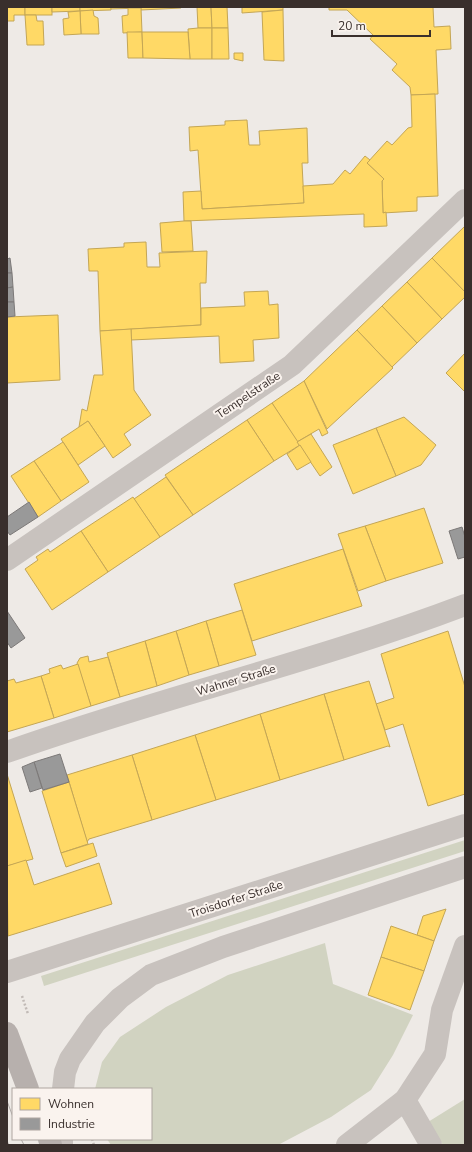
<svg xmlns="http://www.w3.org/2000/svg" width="472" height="1152" viewBox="0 0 472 1152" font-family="'Nunito Sans',sans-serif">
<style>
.green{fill:#d1d3c1}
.homes{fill:#ffd966;stroke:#c4a655}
.industry{fill:#999;stroke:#7c7978}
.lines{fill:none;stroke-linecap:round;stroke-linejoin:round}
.path{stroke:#c1bab6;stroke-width:2.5;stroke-dasharray:2 2;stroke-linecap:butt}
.minor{stroke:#c8c2be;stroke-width:22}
.major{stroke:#b7b0ad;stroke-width:22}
.tram{stroke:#b0aba8;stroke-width:1}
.labels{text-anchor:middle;stroke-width:4;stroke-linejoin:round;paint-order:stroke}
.street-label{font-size:12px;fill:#392f2c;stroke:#faf3ee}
</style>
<rect width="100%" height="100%" fill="#eeeae6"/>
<!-- green -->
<g class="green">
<path d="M465,840V851L44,986L41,976Z"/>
<path d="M325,943L333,984L413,1015L393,1055L371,1090L331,1117L278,1145H111L107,1139H151V1089H95L102,1062L120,1037L166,1007L228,975Z"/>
<path d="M465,1099V1145H443L428,1122Z"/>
</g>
<!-- homes -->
<g class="homes">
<path d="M7,7H25V15H14V21H7Z"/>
<rect x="25" y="7" width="27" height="8"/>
<path d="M52,7H80V11L52,12Z"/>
<path d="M80,7H111V10L80,11Z"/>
<path d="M111,7H141V8L111,9Z"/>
<path d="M141,7H181V8L141,10Z"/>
<path d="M197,7H211L212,28H198Z"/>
<path d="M211,7H227L228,28H212Z"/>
<path d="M242,7H283V10L242,13Z"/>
<path d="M329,7H433L434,27L450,26L451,49L436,50L438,94L411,95L410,87L392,70L397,64L370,39L373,35L347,10H329Z"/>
<path d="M128,8H141L142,32L123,33L122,16L128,15Z"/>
<path d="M93,10L94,16L98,18L99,34H81L80,11Z"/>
<path d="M283,10L284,61L264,60L262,12Z"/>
<path d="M80,11L81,34L64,35L63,19L69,18L68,12Z"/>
<path d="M25,15H36L37,21H43L44,45H27Z"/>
<path d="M198,28H212V59H190L188,29Z"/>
<path d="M212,28H228L229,59H212Z"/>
<path d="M127,32H142L143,58H128Z"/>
<path d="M142,32H188L190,59L143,58Z"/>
<path d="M234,53H243V61L234,59Z"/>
<path d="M435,94L438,196L417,197V211L383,213L382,181L384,179L367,163L387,141L392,145L408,128L412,127L411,95Z"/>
<path d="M247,120L249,145H260L259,131L307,128L308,163H302L304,203L202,209L198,150L190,151L189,127L225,125V121Z"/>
<path d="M365,156L370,160L367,163L384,179L382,181L383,213L386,212L387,226L364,227V214L184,221L183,192L201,191L202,209L304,203L303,186L333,184L345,170L350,174Z"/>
<path d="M184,221H191L193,251L162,252L160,223Z"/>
<path d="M465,226V292L432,258Z"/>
<path d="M146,242L147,267H160L159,253L207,251L206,283H200L201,325L100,331L98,271H89L88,249L124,247V243Z"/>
<path d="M432,258L465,292V297L442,319L407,282Z"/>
<path d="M407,282L442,319L417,343L382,306Z"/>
<path d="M268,291L269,305L278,304L279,338L253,340L254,361L220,363L219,336L131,340V329L201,325V308L245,306L244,292Z"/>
<path d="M382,306L417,343L392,367L357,330Z"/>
<path d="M58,315L60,380L7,383V317Z"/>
<path d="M131,329L134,390L151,415L124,434L131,445L113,458L88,421L79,427L82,409L87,411L94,375H103L100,331Z"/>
<path d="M357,330L393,368L327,429L304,381Z"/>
<path d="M465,353V392L446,373Z"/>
<path d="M304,381L328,433L322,436L319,429L297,442L272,403Z"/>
<path d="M272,403L300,445L274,461L247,420Z"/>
<path d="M404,417L436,445L421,465L396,476L376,428Z"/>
<path d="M247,420L274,461L193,515L165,475Z"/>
<path d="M88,421L105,446L78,465L61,439Z"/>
<path d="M376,428L396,476L353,494L333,445Z"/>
<path d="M311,434L332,467L320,476L297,442Z"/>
<path d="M63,442L89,482L61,501L34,461Z"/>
<path d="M300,445L311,462L297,470L287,454Z"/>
<path d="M34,461L61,501L38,517L11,476Z"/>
<path d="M166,477L193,515L160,537L134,499Z"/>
<path d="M133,497L160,537L108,572L81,531Z"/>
<path d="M424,508L443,563L386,581L365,526Z"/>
<path d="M365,526L386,581L358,591L338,534Z"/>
<path d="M81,531L108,572L52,610L25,569L38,560L36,557L48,549L50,552Z"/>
<path d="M343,549L362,606L252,641L234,584Z"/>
<path d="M242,610L256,655L219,666L206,621Z"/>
<path d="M206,621L219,666L189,675L176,631Z"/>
<path d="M176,631L189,675L157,686L145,641Z"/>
<path d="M448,631L465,687V794L428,806L403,724L385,730L376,704L394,698L381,654Z"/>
<path d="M145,641L157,686L120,697L107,653Z"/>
<path d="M88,656L89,662L108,657L120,697L91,706L77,663L80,658Z"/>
<path d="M78,664L91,706L54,718L41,676L50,673L49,669L61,665L63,669Z"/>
<path d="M41,676L54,718L7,732V681L14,679L16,683Z"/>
<path d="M369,681L390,747L388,746L344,760L324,694Z"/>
<path d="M324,694L344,760L280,780L260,714Z"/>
<path d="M260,714L280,780L216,800L195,735Z"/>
<path d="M195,735L216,800L152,820L132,755Z"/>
<path d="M132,755L152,820L89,839L87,842L67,775Z"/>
<path d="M7,774L33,859L7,866Z"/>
<path d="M69,782L88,844L61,853L42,791Z"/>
<path d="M93,843L97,856L66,867L61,853Z"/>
<path d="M26,860L34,885L99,863L112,904L8,936L7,866Z"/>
<path d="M446,909L434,941L417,935L423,916Z"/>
<path d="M391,926L434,941L424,971L381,957Z"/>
<path d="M381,957L424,971L410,1010L368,995Z"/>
</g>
<!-- industry -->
<g class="industry">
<path d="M10,258L12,273H7V259Z"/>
<path d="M7,273H12L13,287L7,288Z"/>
<path d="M13,287L14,302H7V288Z"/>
<path d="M7,302H14L15,316L7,317Z"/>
<path d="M29,502L38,517L10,535L7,531V517Z"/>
<path d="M462,527L465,537V557L458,559L449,531Z"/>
<path d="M7,611L25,638L11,648L7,642Z"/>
<path d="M60,754L69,782L43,790L34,762Z"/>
<path d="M34,762L42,788L30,792L22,767Z"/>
</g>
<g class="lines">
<!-- path -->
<g class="path">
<path d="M22,996L28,1014"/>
<path d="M92,1139L94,1145"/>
</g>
<!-- minor -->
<g class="minor">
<path d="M7,560L292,365L465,200"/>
<path d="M7,752C158,698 315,662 465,605"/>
<path d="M7,972L465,825"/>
<path d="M63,1089L65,1072L70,1059L95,1023L120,998L151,975L223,947L465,867"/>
<path d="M405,1100L431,1145"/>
<path d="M62,1145V1139"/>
<path d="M347,1145L405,1100L435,1054L442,1010L465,946"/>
</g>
<!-- major -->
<g class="major">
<path d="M7,1033L28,1089"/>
<path d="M49,1139L51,1145"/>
</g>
<!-- tram -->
<g class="tram">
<path d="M7,1101L13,1117"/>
<path d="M21,1139L24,1145"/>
<path d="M7,1141L9,1145"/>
</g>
</g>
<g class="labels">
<!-- street labels -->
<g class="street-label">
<text transform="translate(248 395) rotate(-34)" y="4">Tempelstraße</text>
<text transform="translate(236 680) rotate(-17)" y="4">Wahner Straße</text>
<text transform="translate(236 899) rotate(-18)" y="4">Troisdorfer Straße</text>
</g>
</g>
<!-- border -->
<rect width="472" height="1152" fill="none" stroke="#392f2c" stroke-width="16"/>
<!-- legend -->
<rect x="12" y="1088" width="140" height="52" fill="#faf3ee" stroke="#ada5a0"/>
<rect x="20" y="1098" width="20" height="12" fill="#ffd966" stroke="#ada5a0"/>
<text x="48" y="1108" font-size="12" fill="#392f2c">Wohnen</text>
<rect x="20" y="1118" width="20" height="12" fill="#999999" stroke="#ada5a0"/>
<text x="48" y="1128" font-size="12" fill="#392f2c">Industrie</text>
<!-- scale -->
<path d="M332 30v6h98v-6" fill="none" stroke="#392f2c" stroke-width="2"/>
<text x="338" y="30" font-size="12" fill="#392f2c" stroke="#faf3ee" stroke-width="3" paint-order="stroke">20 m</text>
</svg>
